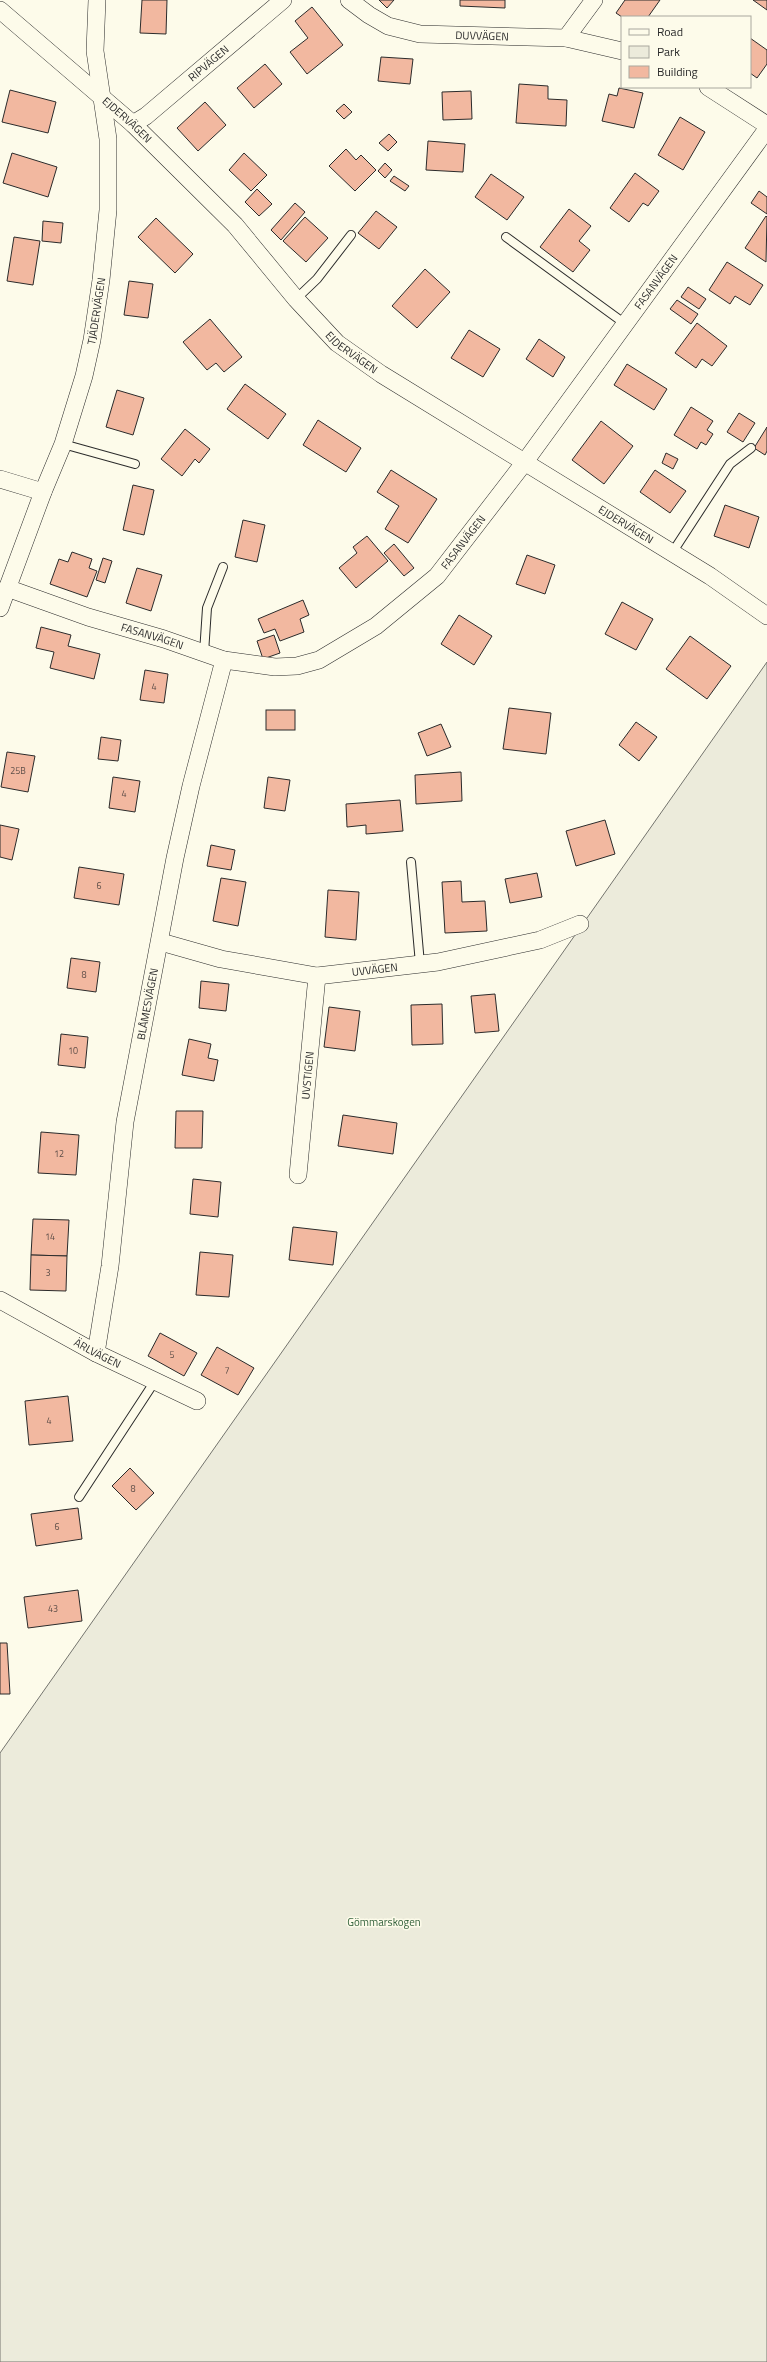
<svg xmlns="http://www.w3.org/2000/svg" width="767" height="2362" viewBox="0 0 767 2362" font-family="'Titillium Web',sans-serif">
<style>
.green{fill:#ecebdb;stroke:#74746e}
.building{fill:#f2b8a0;stroke:#2b2b2b}
.lines{fill:none;stroke-linecap:round;stroke-linejoin:round}
.service-casing{stroke:#2b2b2b;stroke-width:10}
.minor-casing{stroke:#2b2b2b;stroke-width:18}
.service{stroke:#fdfbea;stroke-width:8}
.minor{stroke:#fdfbea;stroke-width:17}
.labels{text-anchor:middle;stroke-width:3;stroke-linejoin:round;paint-order:stroke}
.number-label{font-size:9px;fill:#5d4e48}
.street-label{font-size:11px;fill:#2b2b2b;stroke:#fdfbea}
.park-label{font-size:11px;fill:#34623c;stroke:#fdfbea}
</style>
<rect width="100%" height="100%" fill="#fdfbea"/>
<!-- green -->
<path class="green" d="M767,662V2362H0V1753Z"/>
<!-- building -->
<g class="building">
<path d="M142,0H167L166,34L140,33Z"/>
<path d="M379,0H394L387,8Z"/>
<path d="M460,0H505V8L460,6Z"/>
<path d="M625,0H660L648,17H622L616,13Z"/>
<path d="M753,0H767V10Z"/>
<path d="M312,7L343,45L307,74L290,52L308,38L295,21Z"/>
<path d="M750,38L767,50V64L757,78L750,73Z"/>
<path d="M381,57L413,59L410,84L378,81Z"/>
<path d="M265,64L282,84L254,108L237,88Z"/>
<path d="M519,84L548,86V99L567,100L566,126L516,123Z"/>
<path d="M619,88L643,93L634,128L602,121L609,94L617,96Z"/>
<path d="M10,90L56,102L48,133L2,122Z"/>
<path d="M471,91L472,119L443,120L442,92Z"/>
<path d="M205,102L226,125L198,151L177,128Z"/>
<path d="M344,104L352,112L344,119L336,111Z"/>
<path d="M680,117L705,132L683,170L658,155Z"/>
<path d="M389,134L397,142L388,151L379,143Z"/>
<path d="M428,141L465,144L463,172L426,170Z"/>
<path d="M346,149L356,160L361,155L376,170L355,191L329,166Z"/>
<path d="M12,153L57,167L48,197L3,183Z"/>
<path d="M244,153L267,175L251,191L229,170Z"/>
<path d="M385,163L392,170L385,178L378,171Z"/>
<path d="M635,173L659,191L648,206L643,203L629,222L610,208Z"/>
<path d="M491,174L524,197L507,220L475,197Z"/>
<path d="M394,176L409,186L405,191L390,181Z"/>
<path d="M257,189L272,204L259,216L245,202Z"/>
<path d="M759,191L767,197V214L751,203Z"/>
<path d="M295,203L305,212L281,240L271,230Z"/>
<path d="M569,209L591,226L579,241L590,250L573,272L540,247Z"/>
<path d="M376,211L397,227L379,249L358,233Z"/>
<path d="M766,216L767,217L766,262L745,248Z"/>
<path d="M305,217L328,238L306,262L283,241Z"/>
<path d="M156,218L193,254L175,273L138,237Z"/>
<path d="M43,221L63,223L61,243L42,241Z"/>
<path d="M14,237L40,241L33,285L7,281Z"/>
<path d="M727,262L763,285L750,305L735,296L730,304L709,290Z"/>
<path d="M425,269L450,292L417,328L392,306Z"/>
<path d="M129,281L153,284L148,318L124,315Z"/>
<path d="M688,287L706,299L699,309L681,297Z"/>
<path d="M677,300L698,314L691,324L670,309Z"/>
<path d="M210,319L242,357L224,372L216,363L207,370L183,342Z"/>
<path d="M697,323L727,346L712,366L702,359L696,368L675,353Z"/>
<path d="M469,330L500,349L483,377L451,358Z"/>
<path d="M539,339L565,357L553,377L526,359Z"/>
<path d="M627,364L667,389L654,410L614,385Z"/>
<path d="M245,384L286,414L268,439L227,409Z"/>
<path d="M117,390L144,398L133,435L106,427Z"/>
<path d="M691,407L713,421L707,430L713,434L706,445L701,442L697,449L674,435Z"/>
<path d="M739,413L755,423L743,442L727,432Z"/>
<path d="M318,420L361,448L346,472L303,445Z"/>
<path d="M601,421L633,446L604,484L572,460Z"/>
<path d="M767,427V451L765,455L754,448Z"/>
<path d="M185,429L210,449L199,463L195,459L182,476L161,459Z"/>
<path d="M666,453L678,459L673,469L662,463Z"/>
<path d="M391,470L437,499L408,543L385,529L399,506L377,492Z"/>
<path d="M655,470L686,491L670,513L640,492Z"/>
<path d="M133,485L154,490L144,535L123,530Z"/>
<path d="M725,505L759,517L749,548L714,536Z"/>
<path d="M243,520L265,525L257,562L235,557Z"/>
<path d="M367,536L388,561L356,588L339,568L357,553L353,547Z"/>
<path d="M394,544L414,568L404,576L384,553Z"/>
<path d="M72,552L92,559L89,568L97,571L87,597L50,584L59,559L68,562Z"/>
<path d="M527,555L555,565L545,594L516,584Z"/>
<path d="M103,558L112,561L105,583L96,580Z"/>
<path d="M137,568L162,575L151,611L126,603Z"/>
<path d="M303,600L309,615L300,619L304,632L280,641L275,629L264,633L258,619Z"/>
<path d="M622,602L653,619L636,650L605,634Z"/>
<path d="M459,615L492,636L474,665L441,644Z"/>
<path d="M41,627L71,635L68,646L100,654L94,679L50,668L54,652L36,648Z"/>
<path d="M274,635L280,653L263,659L257,641Z"/>
<path d="M690,636L731,666L707,699L666,669Z"/>
<path d="M145,670L168,674L164,703L140,700Z"/>
<path d="M509,708L551,713L546,754L503,749Z"/>
<rect x="266" y="710" width="29" height="20"/>
<path d="M636,722L657,737L639,761L619,745Z"/>
<path d="M441,724L451,747L427,756L418,733Z"/>
<path d="M101,737L121,740L118,761L98,759Z"/>
<path d="M7,752L35,756L28,792L1,787Z"/>
<path d="M461,772L462,801L416,804L415,775Z"/>
<path d="M113,777L140,781L135,812L109,808Z"/>
<path d="M268,777L290,780L285,811L264,808Z"/>
<path d="M400,800L403,831L366,834V825L347,827L346,804Z"/>
<path d="M605,820L615,854L576,866L566,831Z"/>
<path d="M0,825L19,829L12,860L0,857Z"/>
<path d="M211,845L235,850L231,870L207,866Z"/>
<path d="M79,867L124,874L119,905L74,898Z"/>
<path d="M537,873L542,897L510,903L505,879Z"/>
<path d="M221,878L246,882L238,926L213,921Z"/>
<path d="M461,881L462,902L485,901L487,931L445,933L442,882Z"/>
<path d="M328,890L359,892L356,940L325,937Z"/>
<path d="M71,958L100,962L96,992L67,988Z"/>
<path d="M201,981L229,984L226,1011L199,1008Z"/>
<path d="M495,994L499,1031L475,1033L471,996Z"/>
<path d="M442,1004L443,1044L412,1045L411,1005Z"/>
<path d="M329,1007L360,1011L355,1051L324,1047Z"/>
<path d="M61,1034L88,1037L85,1068L58,1065Z"/>
<path d="M189,1039L211,1044L208,1058L218,1060L214,1081L182,1075Z"/>
<path d="M176,1111H203L202,1148H175Z"/>
<path d="M343,1115L397,1123L393,1154L338,1146Z"/>
<path d="M41,1132L79,1135L76,1175L38,1173Z"/>
<path d="M193,1179L221,1182L218,1217L190,1214Z"/>
<path d="M33,1219L69,1220L67,1256L31,1255Z"/>
<path d="M293,1227L337,1232L333,1265L289,1260Z"/>
<path d="M200,1252L233,1255L229,1297L196,1295Z"/>
<path d="M31,1255L67,1256L66,1291L30,1290Z"/>
<path d="M160,1333L197,1353L184,1376L148,1356Z"/>
<path d="M217,1347L254,1368L238,1395L201,1375Z"/>
<path d="M68,1396L73,1441L29,1445L25,1401Z"/>
<path d="M130,1468L154,1493L136,1510L112,1486Z"/>
<path d="M78,1508L82,1539L36,1546L31,1514Z"/>
<path d="M78,1590L82,1621L28,1628L24,1597Z"/>
<path d="M0,1643H7L10,1694H0Z"/>
</g>
<g class="lines">
<defs>
<g id="service">
<path d="M506,237L624,323"/>
<path d="M296,299L317,279L351,235"/>
<path d="M63,444L135,464"/>
<path d="M672,553L730,464L751,448"/>
<path d="M204,653L207,608L223,567"/>
<path d="M411,862L420,964"/>
<path d="M79,1497L155,1381"/>
</g>
<g id="minor">
<path id="s1" d="M349,0L369,15L388,26L420,34L566,38L622,51"/>
<path id="s2" d="M0,10L133,124L235,225L296,299L337,343L381,374L710,576L767,616"/>
<path d="M566,38L594,0"/>
<path d="M708,87L767,125"/>
<path id="s3" d="M133,124L146,116L283,0"/>
<path d="M0,479L43,492"/>
<path id="s4" d="M7,588L88,617L164,639L224,660L275,667L297,666L319,660L376,626L437,576L524,463L767,129"/>
<path id="s5" d="M0,608L43,492L63,444L84,376L92,340L101,280L108,210V139L95,51L97,0"/>
<path id="s6" d="M161,942L221,959L317,976L438,962L540,940L580,924"/>
<path id="s7" d="M298,1175L317,976"/>
<path id="s8" d="M0,1300L96,1353L197,1401"/>
<path id="s9" d="M96,1353L110,1266L125,1122L175,858L191,786L224,660"/>
</g>
</defs>
<!-- service casing -->
<use href="#service" class="service-casing"/>
<!-- minor casing -->
<use href="#minor" class="minor-casing"/>
<!-- service -->
<use href="#service" class="service"/>
<!-- minor -->
<use href="#minor" class="minor"/>
</g>
<g class="labels">
<!-- number labels -->
<g class="number-label">
<text x="154" y="690">4</text>
<text x="18" y="774">25B</text>
<text x="124" y="797">4</text>
<text x="99" y="889">6</text>
<text x="84" y="978">8</text>
<text x="73" y="1054">10</text>
<text x="59" y="1157">12</text>
<text x="50" y="1240">14</text>
<text x="48" y="1276">3</text>
<text x="172" y="1358">5</text>
<text x="227" y="1374">7</text>
<text x="49" y="1424">4</text>
<text x="133" y="1492">8</text>
<text x="57" y="1530">6</text>
<text x="53" y="1612">43</text>
</g>
<!-- street labels -->
<g class="street-label">
<text dy="4" stroke="none"><textPath href="#s1" startOffset="142">DUVVÄGEN</textPath></text>
<text dy="4" stroke="none"><textPath href="#s3" startOffset="97">RIPVÄGEN</textPath></text>
<text dy="4" stroke="none"><textPath href="#s2" startOffset="168">EJDERVÄGEN</textPath></text>
<text dy="4" stroke="none"><textPath href="#s4" startOffset="837">FASANVÄGEN</textPath></text>
<text dy="4" stroke="none"><textPath href="#s5" startOffset="313">TJÄDERVÄGEN</textPath></text>
<text dy="4" stroke="none"><textPath href="#s2" startOffset="492">EJDERVÄGEN</textPath></text>
<text dy="4" stroke="none"><textPath href="#s2" startOffset="816">EJDERVÄGEN</textPath></text>
<text dy="4" stroke="none"><textPath href="#s4" startOffset="513">FASANVÄGEN</textPath></text>
<text dy="4" stroke="none"><textPath href="#s4" startOffset="153">FASANVÄGEN</textPath></text>
<text dy="4" stroke="none"><textPath href="#s6" startOffset="218">UVVÄGEN</textPath></text>
<text dy="4" stroke="none"><textPath href="#s9" startOffset="353">BLÅMESVÄGEN</textPath></text>
<text dy="4" stroke="none"><textPath href="#s7" startOffset="100">UVSTIGEN</textPath></text>
<text dy="4" stroke="none"><textPath href="#s8" startOffset="111">ÄRLVÄGEN</textPath></text>
</g>
<!-- park labels -->
<g class="park-label">
<text x="384" y="1926">Gömmarskogen</text>
</g>
</g>
<!-- legend -->
<rect x="621" y="16" width="130" height="72" fill="#fdfbea" stroke="#a9a89e"/>
<rect x="629" y="29" width="20" height="6" fill="#fdfbea" stroke="#a9a89e"/>
<text x="657" y="36" font-size="12" fill="#2b2b2b">Road</text>
<rect x="629" y="46" width="20" height="12" fill="#ecebdb" stroke="#a9a89e"/>
<text x="657" y="56" font-size="12" fill="#2b2b2b">Park</text>
<rect x="629" y="66" width="20" height="12" fill="#f2b8a0" stroke="#a9a89e"/>
<text x="657" y="76" font-size="12" fill="#2b2b2b">Building</text>
</svg>
